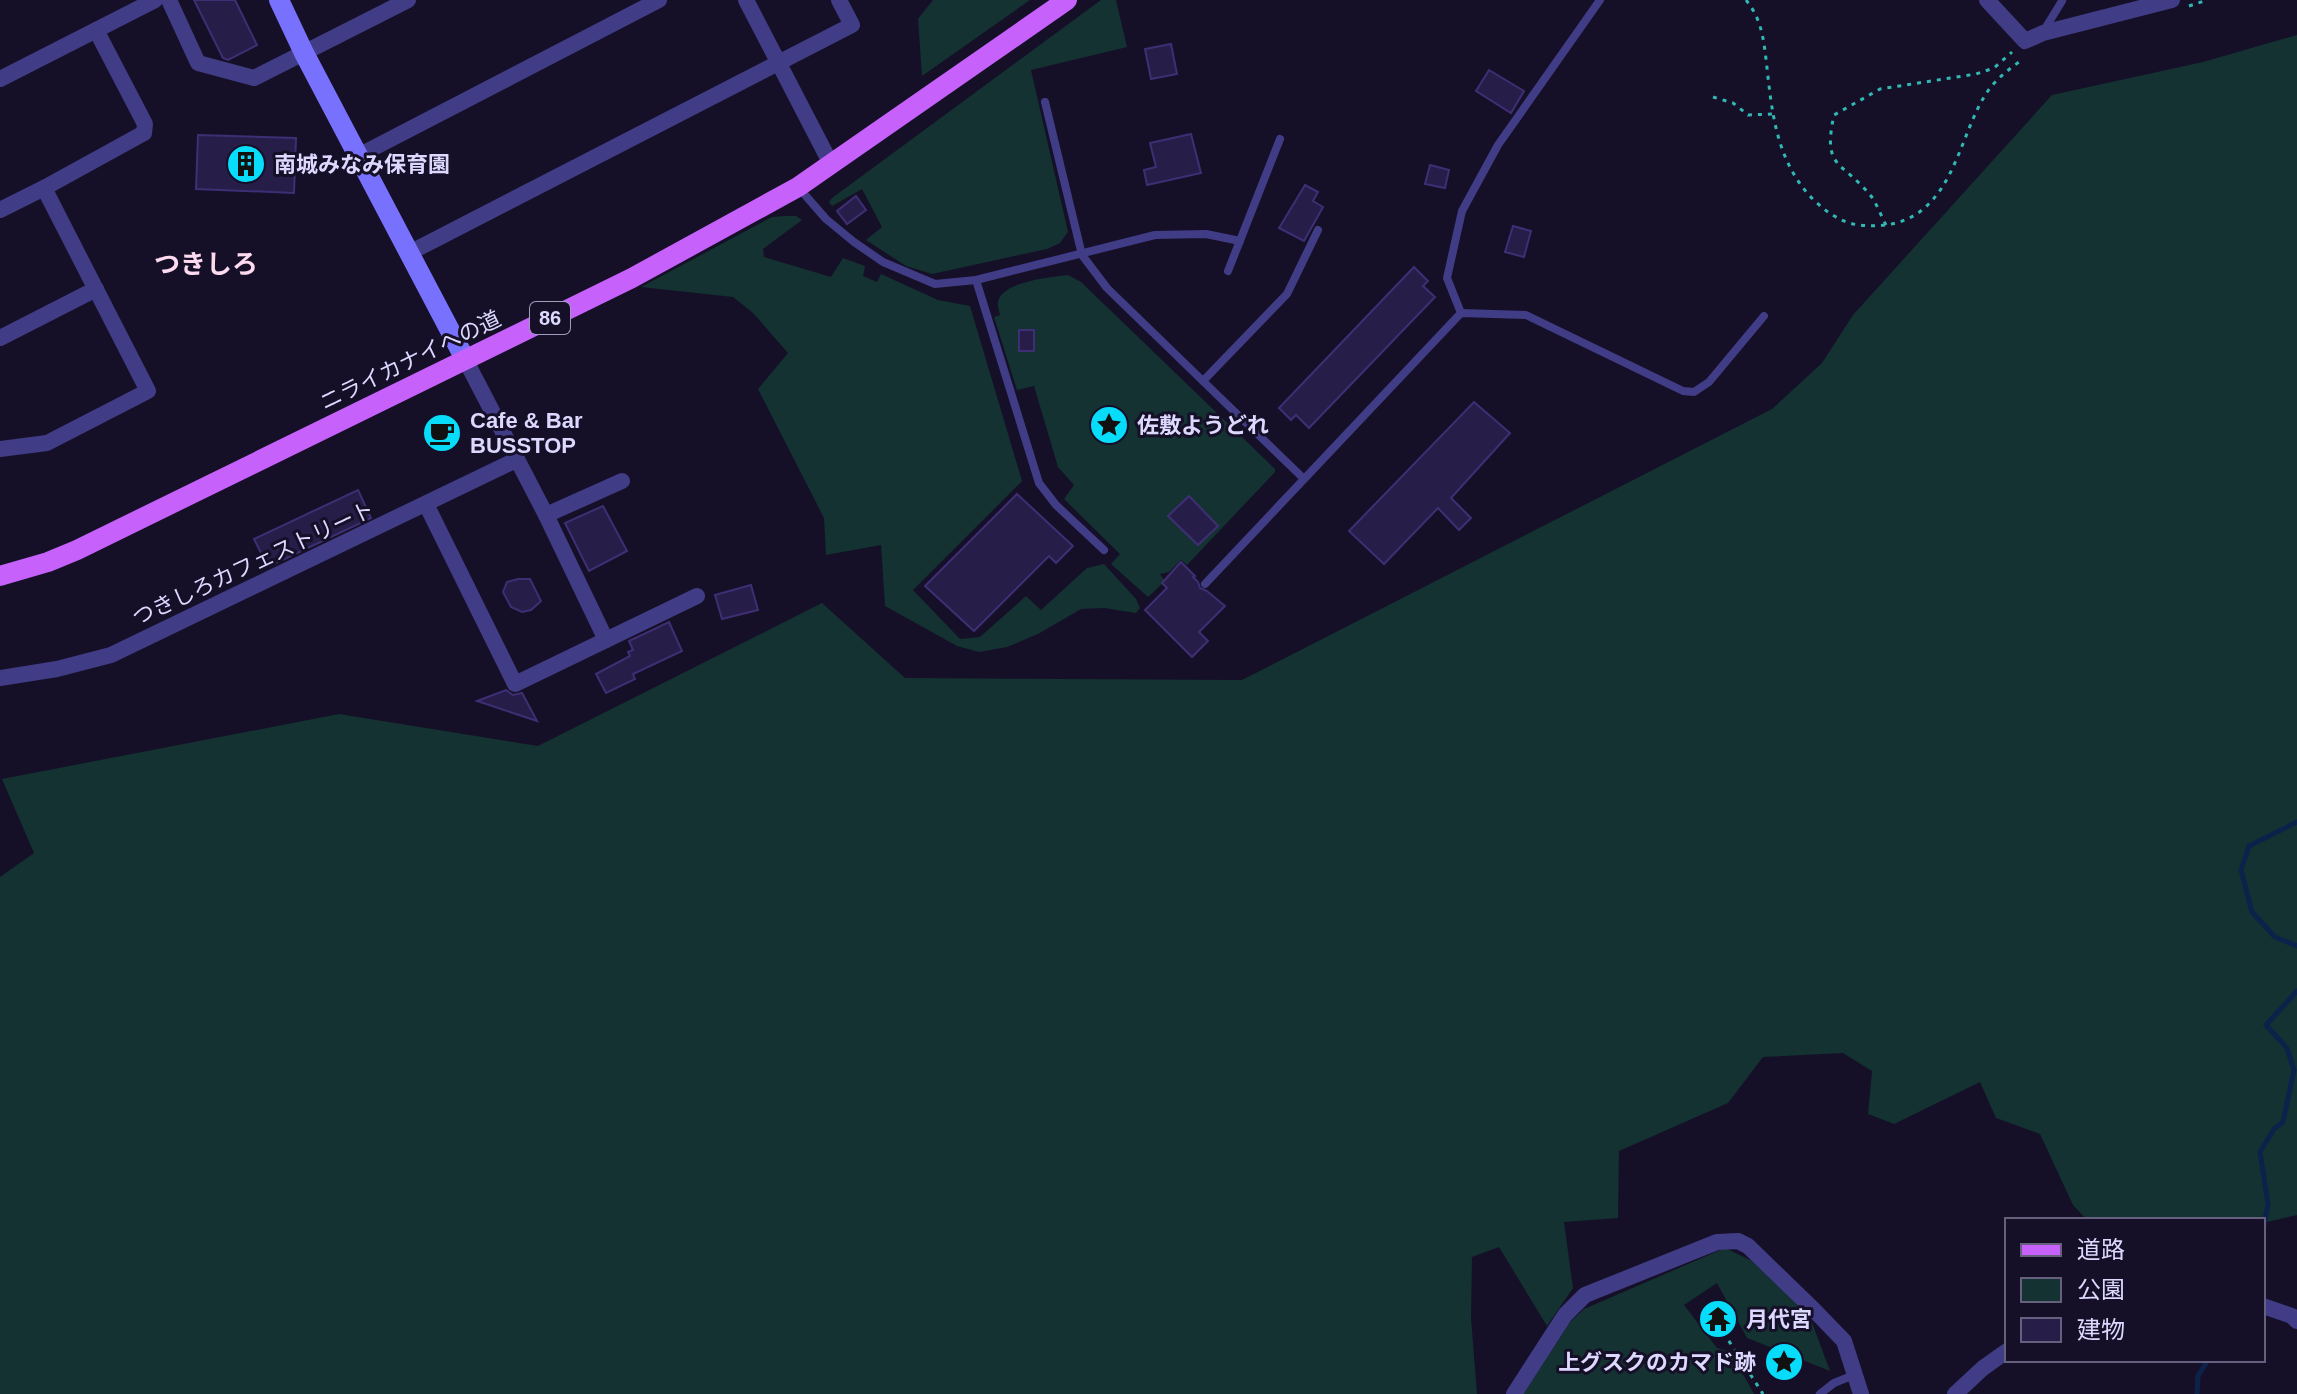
<svg xmlns="http://www.w3.org/2000/svg" width="2297" height="1394" viewBox="0 0 2297 1394" font-family="Helvetica,'Noto Sans JP',sans-serif">
<style>
.green{fill:#133231}
.lines{fill:none;stroke-linecap:round;stroke-linejoin:round}
.stream{stroke:#0d224a;stroke-width:5}
.building{fill:#271d49;stroke:#3e2f74;stroke-width:2}
.path{stroke:#32b8b3;stroke-width:3;stroke-dasharray:4 6;stroke-linecap:butt}
.lane{stroke:#413c86;stroke-width:8}
.street{stroke:#413c86;stroke-width:16}
.secondary{stroke:#7871fd;stroke-width:20}
.primary{stroke:#c661fc;stroke-width:20}
.labels{text-anchor:middle;stroke-width:6;stroke-linejoin:round;paint-order:stroke}
.shield{fill:#151028;stroke:#a19cbe;stroke-width:2}
.shield-label{font-size:20px;font-weight:bold;fill:#ddd8fe}
.poi-label{font-size:22px;font-weight:bold;fill:#ddd8fe;stroke:#151028;text-anchor:start}
.street-label{font-size:22px;fill:#ddd8fe;stroke:#151028}
.quarter-label{font-size:26px;font-weight:bold;fill:#fedaf0;stroke:#151028}
</style>
<rect width="100%" height="100%" fill="#151028"/>
<!-- green -->
<g class="green">
<path d="M933,0H1030L922,76L918,19Z"/>
<path d="M1101,0H1116L1127,47L1031,70L1068,232L1060,243L1047,249L932,274L906,266L866,240L882,227L862,189L832,206L829,202L832,198Z"/>
<path d="M2297,35V1215L2263,1223V1220H2087L2073,1205L2040,1134L1996,1118L1980,1082L1894,1124L1868,1114L1872,1071L1843,1053L1763,1057L1728,1103L1619,1151L1618,1218L1564,1222L1573,1288L1547,1326L1499,1247L1472,1257L1471,1318L1477,1394H0V877L34,853L2,779L339,714L538,746L822,603L905,678L1242,680L1772,409L1822,363L1853,315L2052,95L2203,62Z"/>
<path d="M784,216H796L802,220L763,249L764,257L831,277L843,258L865,266L863,276L877,282L881,274L938,300L970,306L1022,481L913,590L960,639L980,637L1026,596L1041,610L1087,568L1104,564L1136,599L1140,608L1136,613L1104,608L1081,609L1038,634L1007,647L979,652L957,646L885,606L881,545L826,555L824,518L758,389L788,353L753,313L733,297L641,287L772,217Z"/>
<path d="M1068,275L1081,282L1275,469V472L1187,565L1181,560L1169,572L1160,574L1165,581L1148,597L1111,564L1120,554L1064,499L1074,485L1058,467L1034,386L1017,390L994,317L1000,315C999,310 997,306 998,302C1001,282 1051,277 1068,275Z"/>
<path d="M1725,1248L1752,1261L1810,1317L1830,1371L1747,1338L1717,1283L1684,1305L1717,1348L1731,1352L1754,1394H1523L1570,1322L1584,1309Z"/>
</g>
<g class="lines">
<!-- stream -->
<g class="stream">
<path d="M2297,822L2249,846L2241,870L2252,912L2275,937L2297,946"/>
<path d="M2263,1231L2268,1204L2260,1152L2274,1129L2283,1122L2294,1070L2287,1048L2266,1025L2297,991"/>
<path d="M2197,1394L2198,1376L2208,1360"/>
</g>
</g>
<!-- building -->
<g class="building">
<path d="M194,0H235L257,45L228,60L223,58Z"/>
<path d="M1171,44L1177,74L1151,79L1145,49Z"/>
<path d="M1489,70L1524,91L1511,113L1476,91Z"/>
<path d="M1191,134L1201,173L1147,185L1144,170L1156,167L1150,143Z"/>
<path d="M198,135L296,138L294,193L196,189Z"/>
<path d="M1430,165L1449,170L1445,188L1425,184Z"/>
<path d="M1305,185L1318,192L1313,201L1323,207L1304,241L1279,228Z"/>
<path d="M856,196L866,210L847,224L837,211Z"/>
<path d="M1513,226L1531,231L1524,257L1505,252Z"/>
<path d="M1414,267L1428,281L1423,286L1435,297L1309,428L1296,415L1291,420L1279,408Z"/>
<rect x="1019" y="330" width="15" height="21"/>
<path d="M1474,402L1510,433L1451,498L1471,518L1459,530L1438,508L1384,564L1349,531Z"/>
<path d="M358,490L371,518L268,567L254,539Z"/>
<path d="M1017,494L1073,546L1056,563L1049,556L974,631L925,586Z"/>
<path d="M1189,496L1218,526L1198,545L1168,516Z"/>
<path d="M603,506L627,551L589,571L565,523Z"/>
<path d="M1181,562L1195,576L1193,577L1198,582L1200,588L1207,591L1225,606L1199,632L1208,641L1192,657L1145,610L1167,588L1162,583Z"/>
<path d="M518,579H530L541,601L531,610L522,612L511,607L503,592L507,582Z"/>
<path d="M751,585L758,610L722,619L715,595Z"/>
<path d="M669,622L682,651L633,674L635,679L606,693L596,674L630,656L628,652L633,650L629,641Z"/>
<path d="M506,690L513,695L522,693L537,721L477,701Z"/>
</g>
<g class="lines">
<!-- path -->
<g class="path">
<path d="M1746,0C1763,21 1764,43 1767,68C1772,114 1777,158 1808,194C1820,207 1836,220 1853,224C1875,228 1899,226 1918,213C1955,187 1962,134 1984,97C1993,81 2008,70 2023,59"/>
<path d="M2189,6L2207,0"/>
<path d="M1713,97L1733,103L1748,115L1772,114"/>
<path d="M1886,225C1881,216 1877,204 1871,196C1842,160 1822,170 1834,115L1880,89L1976,74L1994,68L2012,52"/>
<path d="M1718,1324L1763,1394"/>
</g>
<!-- lane -->
<g class="lane">
<path d="M2043,32L2062,1"/>
<path d="M1045,102L1082,255L1107,288L1303,478"/>
<path d="M798,187L826,219L854,242L883,262L935,284L976,280L1155,235L1206,234L1240,241"/>
<path d="M1228,271L1280,139"/>
<path d="M976,280L1039,483L1056,505L1104,550"/>
<path d="M1461,313L1447,278L1462,211L1498,145L1600,0"/>
<path d="M1203,381L1287,294L1318,230"/>
<path d="M1205,584L1461,313L1526,315L1683,391L1694,392L1709,382L1764,316"/>
<path d="M1820,1394L1834,1383L1854,1375"/>
</g>
<!-- street -->
<g class="street">
<path d="M169,0L198,63L254,78L408,0"/>
<path d="M746,0L831,164"/>
<path d="M1987,0L2025,41L2043,33L2172,0"/>
<path d="M0,79L155,0"/>
<path d="M358,156L659,0"/>
<path d="M44,188L144,133L145,124L96,30"/>
<path d="M0,210L44,188L148,391L47,443L0,449"/>
<path d="M409,253L852,25L839,0"/>
<path d="M0,338L96,289"/>
<path d="M465,359L546,515L606,640"/>
<path d="M426,504L515,684L697,596"/>
<path d="M546,515L622,481"/>
<path d="M0,678L57,669L111,655L516,460"/>
<path d="M2263,1306L2292,1316L2297,1321"/>
<path d="M1514,1394L1565,1315L1585,1295L1717,1242L1738,1241L1748,1246L1815,1311L1844,1341L1861,1394"/>
<path d="M1955,1394L1983,1368L2007,1351"/>
</g>
<!-- secondary -->
<path class="secondary" d="M279,0L304,53L465,359"/>
<!-- primary -->
<path class="primary" d="M0,576L48,562L77,550L632,278L798,187L1067,0"/>
</g>
<!-- icons -->
<defs>
<symbol id="building-disc" viewBox="-11 -11 22 22"><circle r="9.5" fill="#07ddfb" stroke="#151028"/><path d="M-4-6H4V6H1V3H-1V6H-4ZM-2.5-4.3h1.7v1.8h-1.7ZM.8-4.3h1.7v1.8H.8ZM-2.5-1h1.7V.8h-1.7ZM.8-1h1.7V.8H.8Z" fill="#111"/></symbol>
<symbol id="sight-disc" viewBox="-11 -11 22 22"><circle r="9.5" fill="#07ddfb" stroke="#151028"/><path d="M0-6L1.8-2.2L6-1.7L2.9 1.2L3.7 5.4L0 3.3L-3.7 5.4L-2.9 1.2L-6-1.7L-1.8-2.2Z" fill="#111"/></symbol>
<symbol id="cafe-disc" viewBox="-11 -11 22 22"><circle r="9.5" fill="#07ddfb" stroke="#151028"/><path d="M-5.5-4.5H6V0H3Q3 3.5 0 3.5H-2.5Q-5.5 3.5-5.5 0ZM3-3.2v2h1.7v-2ZM-6 4.5H4V6H-6Z" fill="#111"/></symbol>
<symbol id="temple-disc" viewBox="-11 -11 22 22"><circle r="9.5" fill="#07ddfb" stroke="#151028"/><path d="M0-6L5-2H3V0L6.5 2.5H4V6H1.5V3h-3V6H-4V2.5H-6.5L-3 0V-2H-5Z" fill="#111"/></symbol>
</defs>
<g fill-rule="evenodd">
<use href="#building-disc" x="224" y="142" width="44" height="44"/>
<use href="#sight-disc" x="1087" y="403" width="44" height="44"/>
<use href="#cafe-disc" x="420" y="411" width="44" height="44"/>
<use href="#temple-disc" x="1696" y="1297" width="44" height="44"/>
<use href="#sight-disc" x="1762" y="1340" width="44" height="44"/>
</g>
<g class="labels">
<!-- shield labels -->
<rect class="shield" x="530" y="302" width="40" height="32" rx="6"/>
<g class="shield-label">
<text x="550" y="325">86</text>
</g>
<!-- poi labels -->
<g class="poi-label">
<text x="274" y="172">南城みなみ保育園</text>
<text x="470" y="428">Cafe &amp; Bar<tspan x="470" dy="25">BUSSTOP</tspan></text>
<text x="1137" y="433">佐敷ようどれ</text>
<text x="1746" y="1327">月代宮</text>
<text x="1756" y="1370" text-anchor="end">上グスクのカマド跡</text>
</g>
<!-- street labels -->
<g class="street-label">
<text transform="translate(410 360) rotate(-26)" y="8">ニライカナイへの道</text>
<text transform="translate(253 563) rotate(-25)" y="8">つきしろカフェストリート</text>
</g>
<!-- quarter labels -->
<g class="quarter-label">
<text x="206" y="273">つきしろ</text>
</g>
</g>
<!-- legend -->
<rect x="2005" y="1218" width="260" height="144" fill="#151028" stroke="#65607e" stroke-width="2"/>
<rect x="2021" y="1244" width="40" height="12" fill="#c661fc" stroke="#65607e" stroke-width="2"/>
<text x="2077" y="1258" font-size="24" fill="#ddd8fe">道路</text>
<rect x="2021" y="1278" width="40" height="24" fill="#133231" stroke="#65607e" stroke-width="2"/>
<text x="2077" y="1298" font-size="24" fill="#ddd8fe">公園</text>
<rect x="2021" y="1318" width="40" height="24" fill="#271d49" stroke="#65607e" stroke-width="2"/>
<text x="2077" y="1338" font-size="24" fill="#ddd8fe">建物</text>
</svg>
